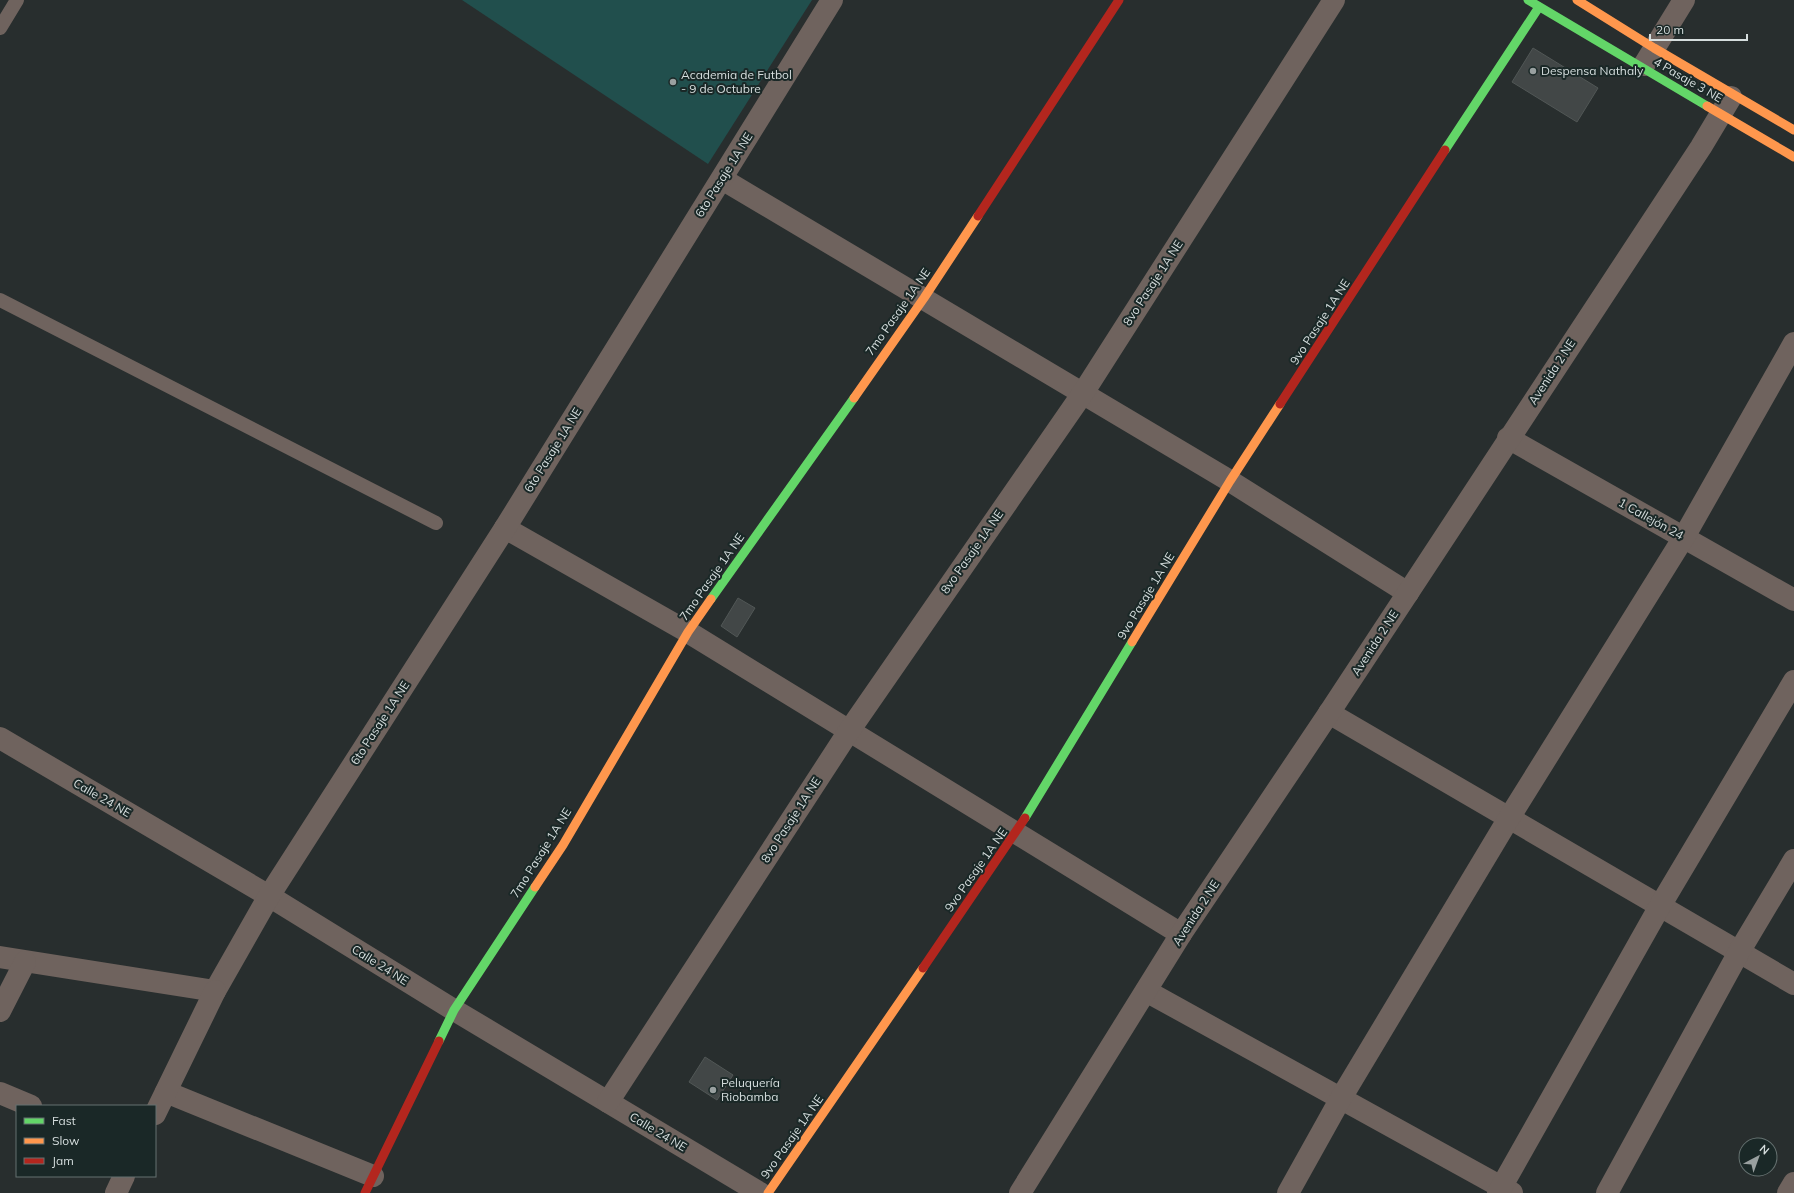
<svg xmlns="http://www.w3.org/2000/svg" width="1794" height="1193" viewBox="0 0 1794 1193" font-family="Mulish,sans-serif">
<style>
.green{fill:#214f4d}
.building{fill:#424747;stroke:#515756}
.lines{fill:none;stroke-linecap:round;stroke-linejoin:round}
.lane{stroke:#6f635e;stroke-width:14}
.street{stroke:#6f635e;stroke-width:22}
.fast{stroke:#63d668;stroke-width:9}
.slow{stroke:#ff974d;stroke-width:9}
.jam{stroke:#b3261e;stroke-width:9}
.poi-dot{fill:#99a0a0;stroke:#1a2827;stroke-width:1.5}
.labels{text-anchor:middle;stroke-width:4;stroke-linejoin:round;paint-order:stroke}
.poi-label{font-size:12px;fill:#d6dede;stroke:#1a2827;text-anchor:start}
.street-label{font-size:12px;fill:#d6dede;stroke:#1a2827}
</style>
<rect width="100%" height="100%" fill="#282e2e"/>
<!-- green -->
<path class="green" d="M462,0H812L708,164Z"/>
<!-- building -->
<g class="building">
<path d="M1533,48L1598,88L1577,122L1512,82Z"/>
<path d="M738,598L755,608L737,637L721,626Z"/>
<path d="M705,1057L733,1075L717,1100L689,1082Z"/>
</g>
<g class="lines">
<!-- lane -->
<g class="lane">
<path d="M0,28L17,0"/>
<path d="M0,300L436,523"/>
</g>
<!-- street -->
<g class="street">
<path d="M1644,65L1684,0"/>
<path d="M722,179L1230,481L1408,593"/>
<path d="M1508,438L1794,600"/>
<path d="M505,528L688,632L1181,934"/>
<path d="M1329,713L1794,984"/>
<path d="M0,738L269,896L454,1010L760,1193"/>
<path d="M0,957L215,991L269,896L505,528L832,0"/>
<path d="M1146,991L1512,1193"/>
<path d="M0,1011L25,962"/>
<path d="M166,1092L373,1176"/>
<path d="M0,1093L31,1106"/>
<path d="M608,1102L849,731L1083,393L1334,0"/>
<path d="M155,1114L215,991"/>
<path d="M116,1193L124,1176"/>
<path d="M1020,1193L1181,934L1329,713L1701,147L1731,97"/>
<path d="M1288,1193L1341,1098L1509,818L1684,537L1794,343"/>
<path d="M1498,1193L1660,906L1794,681"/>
<path d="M1607,1193L1739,952L1794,860"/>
<path d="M1788,1193L1794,1183"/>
</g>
<!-- fast -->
<g class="fast">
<path d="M1528,0L1707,106"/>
<path d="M1445,150L1539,7"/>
<path d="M711,599L854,398"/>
<path d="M1025,818L1132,642"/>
<path d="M439,1041L454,1010L535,887"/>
</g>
<!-- slow -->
<g class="slow">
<path d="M1577,0L1654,48L1794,130"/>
<path d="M1707,106L1794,157"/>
<path d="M854,398L924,298L978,216"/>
<path d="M1132,642L1230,481L1280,404"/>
<path d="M535,887L563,845L688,632L711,599"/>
<path d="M768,1193L923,968"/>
</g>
<!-- jam -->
<g class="jam">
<path d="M978,216L1119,0"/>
<path d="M1280,404L1445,150"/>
<path d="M923,968L1025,818"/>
<path d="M365,1193L439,1041"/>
</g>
</g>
<!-- markers -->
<g class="poi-dot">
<circle cx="1533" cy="71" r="4"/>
<circle cx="673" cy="82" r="4"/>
<circle cx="713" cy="1090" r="4"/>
</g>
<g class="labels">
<!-- poi labels -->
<g class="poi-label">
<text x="1541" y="75">Despensa Nathaly</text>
<text x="681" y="79">Academia de Futbol<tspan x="681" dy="14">- 9 de Octubre</tspan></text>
<text x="721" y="1087">Peluquería<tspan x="721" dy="14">Riobamba</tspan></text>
</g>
<!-- street labels -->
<g class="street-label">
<text transform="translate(1688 80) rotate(30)" y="4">4 Pasaje 3 NE</text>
<text transform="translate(724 175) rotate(-58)" y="4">6to Pasaje 1A NE</text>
<text transform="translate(1153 283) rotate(-57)" y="4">8vo Pasaje 1A NE</text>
<text transform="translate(898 312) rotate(-55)" y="4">7mo Pasaje 1A NE</text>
<text transform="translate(1320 322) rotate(-57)" y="4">9vo Pasaje 1A NE</text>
<text transform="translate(1552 372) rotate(-57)" y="4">Avenida 2 NE</text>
<text transform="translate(553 450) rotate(-58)" y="4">6to Pasaje 1A NE</text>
<text transform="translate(1651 519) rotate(29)" y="4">1 Callejón 24</text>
<text transform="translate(972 552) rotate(-55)" y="4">8vo Pasaje 1A NE</text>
<text transform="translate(712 577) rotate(-55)" y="4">7mo Pasaje 1A NE</text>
<text transform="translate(1146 596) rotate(-59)" y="4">9vo Pasaje 1A NE</text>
<text transform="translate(1375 643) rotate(-57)" y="4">Avenida 2 NE</text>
<text transform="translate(380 723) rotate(-57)" y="4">6to Pasaje 1A NE</text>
<text transform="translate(102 798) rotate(30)" y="4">Calle 24 NE</text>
<text transform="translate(791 820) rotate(-57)" y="4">8vo Pasaje 1A NE</text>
<text transform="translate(541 853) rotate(-58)" y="4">7mo Pasaje 1A NE</text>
<text transform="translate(976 870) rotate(-55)" y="4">9vo Pasaje 1A NE</text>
<text transform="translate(1196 913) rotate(-57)" y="4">Avenida 2 NE</text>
<text transform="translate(380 965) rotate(32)" y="4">Calle 24 NE</text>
<text transform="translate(658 1132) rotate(31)" y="4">Calle 24 NE</text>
<text transform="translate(792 1137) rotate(-55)" y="4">9vo Pasaje 1A NE</text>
</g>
</g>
<!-- legend -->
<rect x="16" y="1105" width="140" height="72" fill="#1a2827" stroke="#657170"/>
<rect x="24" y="1118" width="20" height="6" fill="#63d668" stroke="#657170"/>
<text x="52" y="1125" font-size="12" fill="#d6dede">Fast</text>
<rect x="24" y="1138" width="20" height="6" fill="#ff974d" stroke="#657170"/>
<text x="52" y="1145" font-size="12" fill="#d6dede">Slow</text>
<rect x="24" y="1158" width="20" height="6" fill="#b3261e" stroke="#657170"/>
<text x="52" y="1165" font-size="12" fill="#d6dede">Jam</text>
<!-- north arrow -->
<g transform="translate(1758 1157) rotate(41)"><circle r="19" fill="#1a2827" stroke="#657170"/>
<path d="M0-3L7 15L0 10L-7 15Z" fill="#99a0a0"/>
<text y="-6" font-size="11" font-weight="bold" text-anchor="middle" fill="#d6dede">N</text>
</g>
<!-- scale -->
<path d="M1650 34v6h97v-6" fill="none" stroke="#d6dede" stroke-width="2"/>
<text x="1656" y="34" font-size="12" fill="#d6dede" stroke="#1a2827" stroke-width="3" paint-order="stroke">20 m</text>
</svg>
